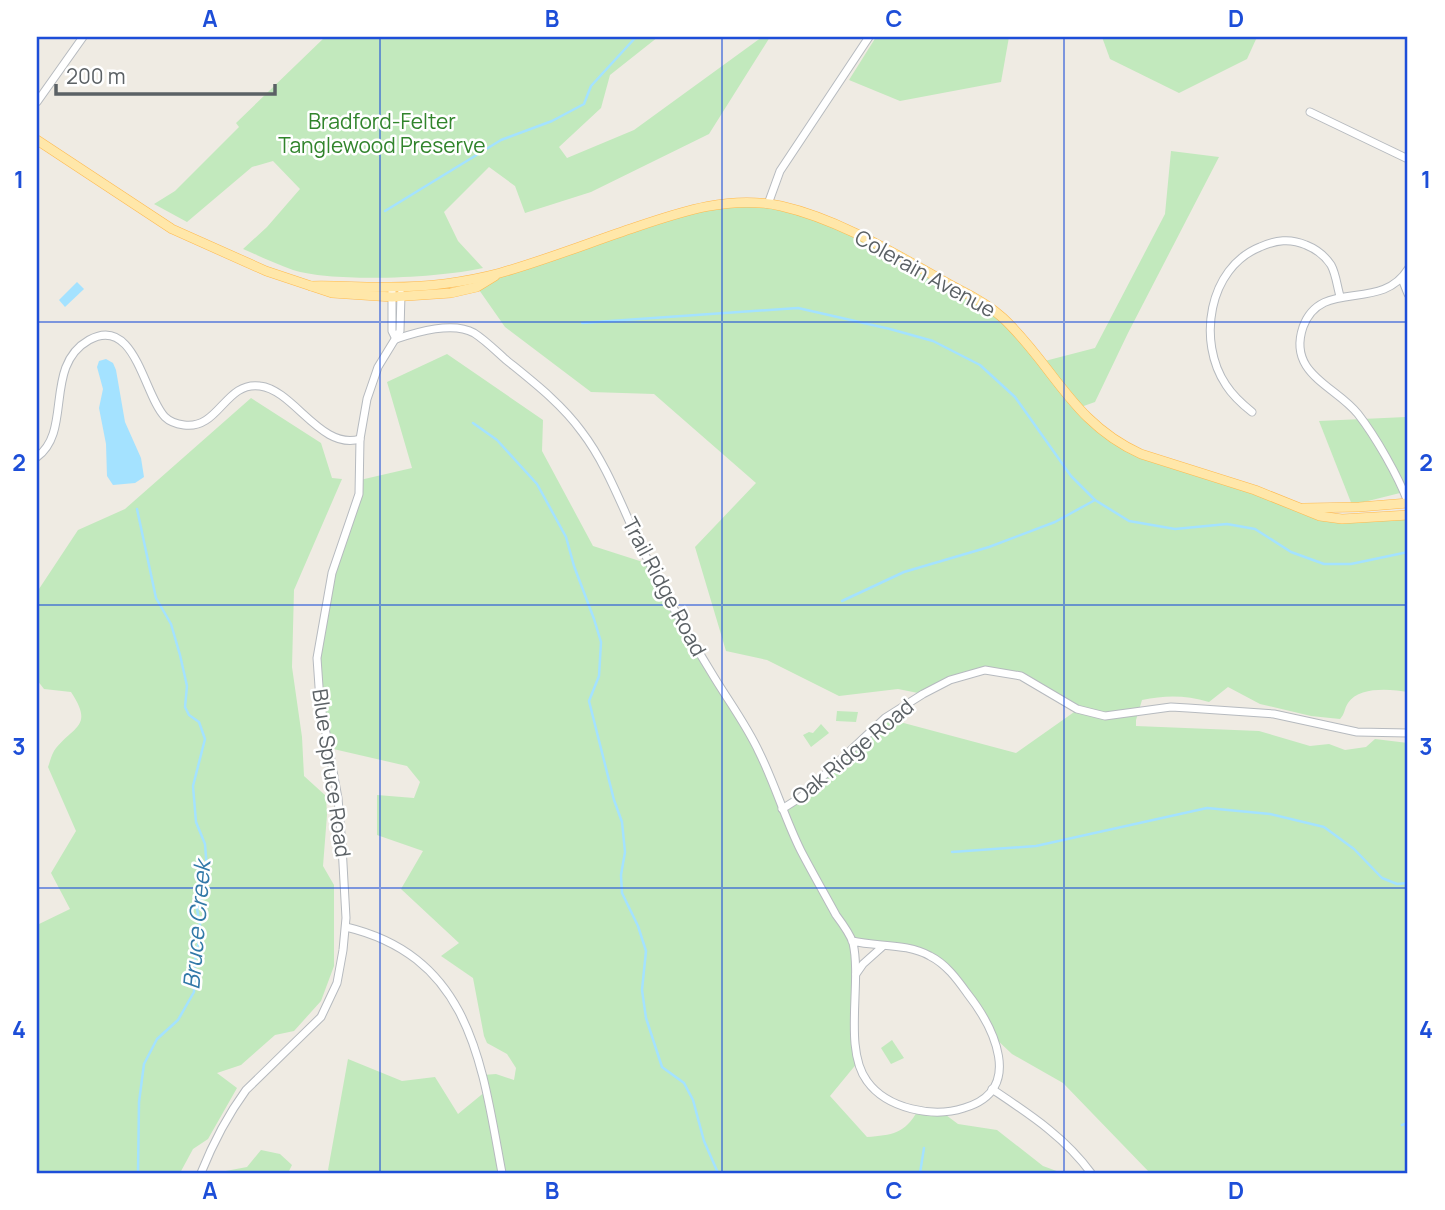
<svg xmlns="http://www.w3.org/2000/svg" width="1445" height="1210" viewBox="0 0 1445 1210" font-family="Manrope,sans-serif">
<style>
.green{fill:#c2e9bd}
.water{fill:#a4e2ff}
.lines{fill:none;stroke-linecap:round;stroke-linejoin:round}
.stream{stroke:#a4e2ff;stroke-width:2.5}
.minor-casing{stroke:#b6babf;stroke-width:9}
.major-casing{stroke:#ffb94d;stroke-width:10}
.minor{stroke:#fff;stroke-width:7}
.major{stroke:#ffe7a9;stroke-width:9}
.grid{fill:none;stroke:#1d4ed8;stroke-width:2;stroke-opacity:0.55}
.labels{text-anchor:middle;stroke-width:5;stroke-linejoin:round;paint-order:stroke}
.park-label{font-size:21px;fill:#31842c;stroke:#fff}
.street-label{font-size:21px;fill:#5b6165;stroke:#fff}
.water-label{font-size:23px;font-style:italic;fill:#3279a8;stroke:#fff}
.neatline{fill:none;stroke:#1d4ed8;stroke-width:2.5}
.grid-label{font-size:23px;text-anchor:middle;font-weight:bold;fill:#1d4ed8}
</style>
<rect width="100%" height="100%" fill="#efebe3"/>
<!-- green -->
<g class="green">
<path d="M325,37H658L610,75L601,108L559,147L567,158L634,130L762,37H770L709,134L591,192L525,213L515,186L489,167L444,212L458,241L483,268C440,278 335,283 293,270C276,264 259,256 243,249L267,227L300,189L273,161L252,167L187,222L154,204L175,191L239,127L236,123Z"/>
<path d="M876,37H1009L1001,82L900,101L849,80Z"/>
<path d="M1102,37H1257L1247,59L1179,93L1110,59Z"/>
<path d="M1171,151L1219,157L1128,333L1095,402L1078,408L1126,447L1320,516L1408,515V692C1391,689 1359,686 1348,703C1344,709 1345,714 1340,719L1311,716L1260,704L1228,687L1209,702C1185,695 1166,695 1142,700L1136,720V726L1259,731L1310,746L1329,744L1345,750L1366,747L1375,739L1408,743V1173H1150L1063,1083L1012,1054L994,1037L959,982L928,954L853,941L858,1062L830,1096L867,1137C892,1135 905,1134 918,1110L942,1112L958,1124L997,1130L1043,1166L1062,1173H333L328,1170L348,1059L402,1081L435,1077L458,1114L486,1091L483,1075L496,1074L514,1080L516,1068L507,1054L487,1043L484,1036L473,978L441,956L459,943L401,889L423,851L377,835V795L414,798L420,782L407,766L329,748L317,672L326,600L360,480L412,468L387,382L447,354L543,420L542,451L593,546L649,564L748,732L782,809L885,718L1016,753L1077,710L1030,680L985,670L923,694L898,689L839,696L767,660L726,651L695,547L756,483L654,394L591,392L505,327L477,287L499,273L688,210L742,203L815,215L996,312L1041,362L1095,348L1165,214Z"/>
<path d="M251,398L321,443L332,478L342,479L294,590L292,667L302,737L304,776L326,796L327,815L323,866L334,885V966L321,1001L294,1031L275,1035L241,1065L217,1073L237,1088L208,1139L193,1149L180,1173H37V925L70,909L51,873L76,831L48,767C50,762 51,756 54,751C72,726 95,728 71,692L44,689L37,680V592L78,530L125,509Z"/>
<path d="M1406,417L1408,419V491L1352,505L1319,421Z"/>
<path d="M837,711L858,712L856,722L836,721Z"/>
<path d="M821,724L829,733L811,747L803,735L809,732L813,733Z"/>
<path d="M892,1040L904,1058L891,1064L881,1048Z"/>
<path d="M261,1150L280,1154L292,1165L288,1173H215L247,1167Z"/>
</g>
<!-- water -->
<g class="water">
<path d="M77,282L84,289L65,307L59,300Z"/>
<path d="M106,359L113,363L116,370L125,422L141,458L144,477L135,483L113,485L107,476L106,444L99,408L103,389L97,367L99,361Z"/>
</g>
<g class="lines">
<!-- stream -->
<g class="stream">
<path d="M385,211L501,140L552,121L584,104L591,86L636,37"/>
<path d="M582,323L798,308L890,329L933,341L980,365L1015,397L1071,476L1095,500L1129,521L1175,529L1227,524L1255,529L1291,552L1324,564H1351L1408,552"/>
<path d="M473,423L497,440L537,484L566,537L574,566L594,619L601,642L599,676L589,701L614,800L622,822L625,852L621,875L622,893L638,926L646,951L642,990L646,1018L662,1067L684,1083L693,1100L704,1141L718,1173"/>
<path d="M137,509L156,598L171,624L180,655L187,686L185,707L189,715L199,722L205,739L193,786L196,822L205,844L207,870L204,892L197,909L201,930L195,960L194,992L178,1020L157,1039L144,1064L139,1102L138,1173"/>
<path d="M842,601L904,572L989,547L1055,522L1095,500"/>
<path d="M952,852L1036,846L1207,808L1270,814L1324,827L1354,849L1382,878L1397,884L1408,883"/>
<path d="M1402,1125L1408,1123"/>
<path d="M920,1173L924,1148"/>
</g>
<defs>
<g id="minor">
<path d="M37,102L83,37"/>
<path d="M1310,112L1408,159"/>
<path d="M768,204L780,171L869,37"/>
<path d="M1408,269C1381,313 1321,277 1303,327C1287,374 1336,386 1358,414C1376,437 1398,476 1408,502"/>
<path d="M1402,279L1408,294"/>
<path d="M392,287V331L396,339"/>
<path d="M396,339C417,332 453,321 474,333C485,340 495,350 505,359C532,381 561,403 582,432C611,470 626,520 649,562C668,600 689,636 711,672C727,699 746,724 759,752C775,784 785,819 801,851C812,872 824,893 836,915C842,923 850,934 853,943C862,982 843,1049 867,1081C887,1109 933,1118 964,1108C1026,1090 993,1026 967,993C957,979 946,964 930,956C907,943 878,947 852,941"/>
<path d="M1252,412C1242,404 1233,396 1226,385C1197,342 1208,268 1260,247C1276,240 1290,238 1306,245C1316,249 1325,256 1331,265C1336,274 1337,286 1340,296"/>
<path d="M37,457C73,431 43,366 89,340C135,314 144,396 165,417C170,422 177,424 184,425C219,430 225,381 260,386C294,390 321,451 360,439"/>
<path d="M782,809L801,797L885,718L923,694L950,680L985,670L1021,676L1077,709L1105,716L1171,707L1188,708L1274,714L1357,732L1408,733"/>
<path d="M346,927C472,957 482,1066 502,1173"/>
<path d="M856,974L863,964L882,947"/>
<path d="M992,1089C1029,1114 1065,1137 1091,1173"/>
<path d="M201,1173C213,1143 227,1116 246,1090L321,1017L337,983L343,950L346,918L342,846L338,798L320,701L317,658L332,573L359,494L360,439L367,399L378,367L400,331L401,294"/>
</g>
<g id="major">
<path d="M37,140L172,229L266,271L332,293L392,297L451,293L477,287L495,276"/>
<path d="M311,286C337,285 364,288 390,287C426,287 466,282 500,273C546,260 591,242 636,227C683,211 731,195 781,206C843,220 903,259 958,289C974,297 990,306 1003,318C1054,366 1072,423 1141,454L1255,490L1320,516L1342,519L1408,515"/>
<path d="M1304,508L1359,507L1408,503"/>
</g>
</defs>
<!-- minor casing -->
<use href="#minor" class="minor-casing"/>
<!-- major casing -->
<use href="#major" class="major-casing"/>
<!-- minor -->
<use href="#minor" class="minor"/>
<!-- major -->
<use href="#major" class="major"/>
</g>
<!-- grid -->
<path class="grid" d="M380,37V1173M722,37V1173M1064,37V1173M37,322H1408M37,605H1408M37,888H1408"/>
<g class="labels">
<!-- park labels -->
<g class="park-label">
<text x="382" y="129">Bradford-Felter<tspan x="382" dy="24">Tanglewood Preserve</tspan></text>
</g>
<!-- street labels -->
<g class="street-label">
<text transform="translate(925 274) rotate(29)" y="7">Colerain Avenue</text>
<text transform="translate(664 587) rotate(62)" y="7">Trail Ridge Road</text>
<text transform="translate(853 752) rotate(-40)" y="7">Oak Ridge Road</text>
<text transform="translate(331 773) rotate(82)" y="7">Blue Spruce Road</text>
</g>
<!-- water labels -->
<g class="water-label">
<text transform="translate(197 925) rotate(-85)" y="8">Bruce Creek</text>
</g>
</g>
<!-- border -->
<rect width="1445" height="1210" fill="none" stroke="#ffffff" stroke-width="77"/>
<!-- scale -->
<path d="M56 84v10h219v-10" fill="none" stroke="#5b6165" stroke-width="3.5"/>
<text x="66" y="84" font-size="21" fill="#5b6165" stroke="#ffffff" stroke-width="5" paint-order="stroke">200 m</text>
<rect x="38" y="38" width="1368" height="1134" class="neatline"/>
<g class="grid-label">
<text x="210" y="27">A</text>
<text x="552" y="27">B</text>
<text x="894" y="27">C</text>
<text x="1236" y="27">D</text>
<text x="19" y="188">1</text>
<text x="1426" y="188">1</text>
<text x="19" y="471">2</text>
<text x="1426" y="471">2</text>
<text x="19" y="755">3</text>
<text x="1426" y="755">3</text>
<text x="19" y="1038">4</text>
<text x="1426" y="1038">4</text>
<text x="210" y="1199">A</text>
<text x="552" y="1199">B</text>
<text x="894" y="1199">C</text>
<text x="1236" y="1199">D</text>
</g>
</svg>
